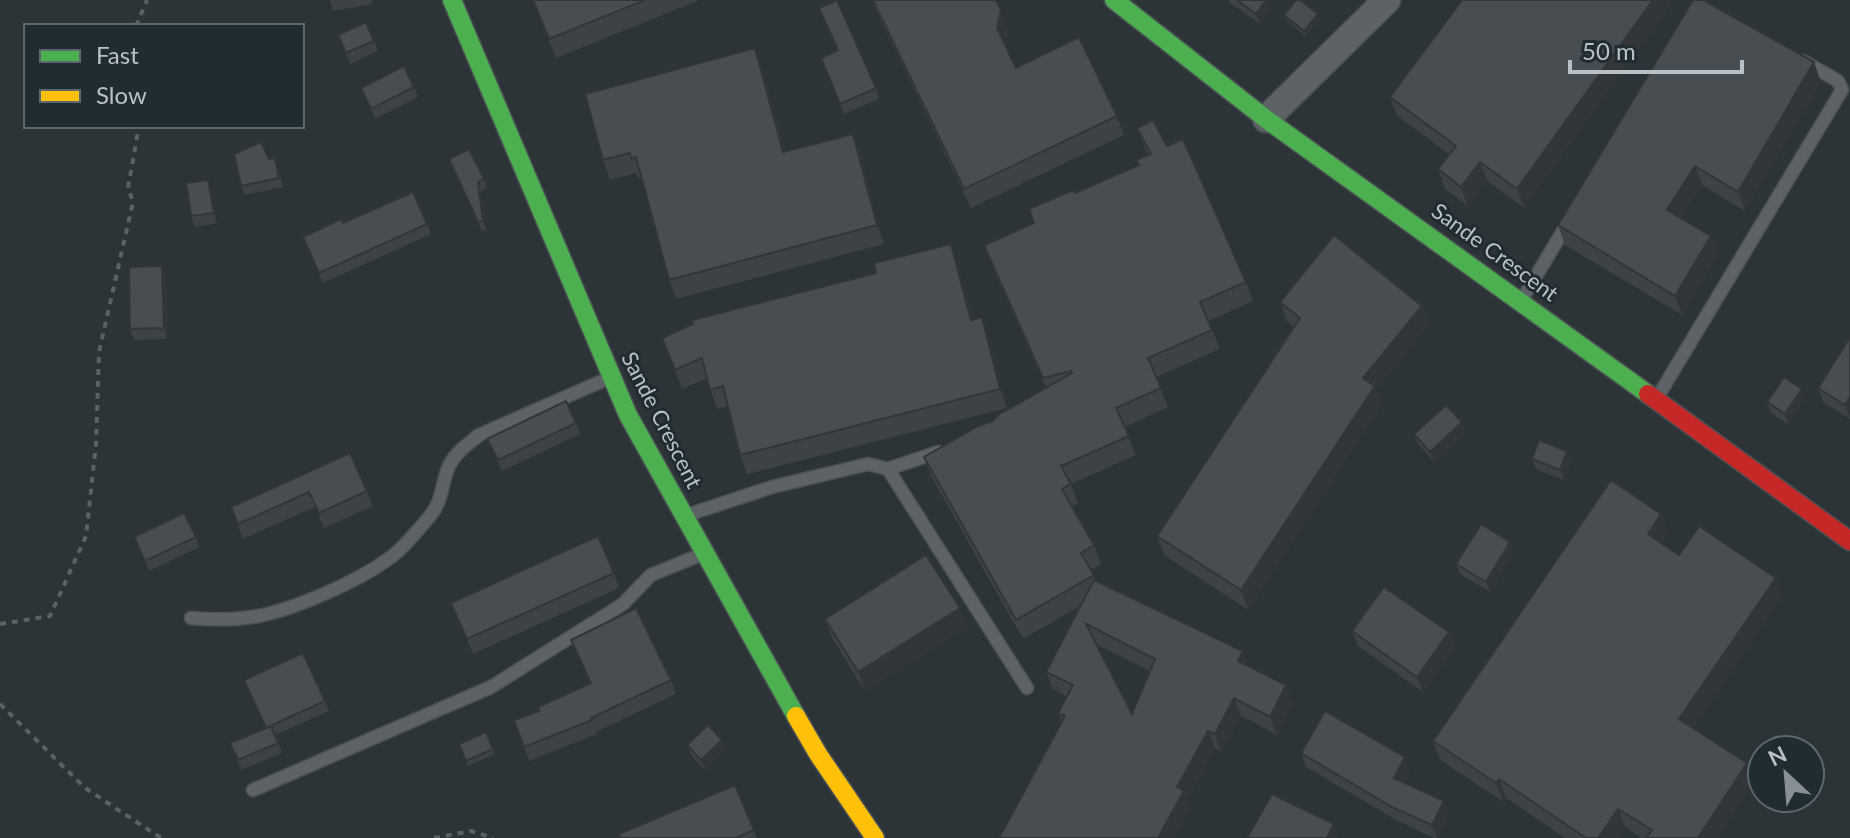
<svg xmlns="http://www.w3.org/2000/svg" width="1850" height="838" viewBox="0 0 1850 838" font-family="Lato,sans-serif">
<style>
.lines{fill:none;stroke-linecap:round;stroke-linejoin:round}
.lane-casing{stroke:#4b5053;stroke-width:15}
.street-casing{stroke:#4b5053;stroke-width:29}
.fast-casing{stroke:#4b5053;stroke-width:21}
.slow-casing{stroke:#4b5053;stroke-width:21}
.jam-casing{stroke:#4b5053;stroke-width:21}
.path{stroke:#5c6165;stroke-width:4;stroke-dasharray:6 6;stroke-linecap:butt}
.lane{stroke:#5d6266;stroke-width:12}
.street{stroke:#5d6266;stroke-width:26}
.fast{stroke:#4caf50;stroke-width:18}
.slow{stroke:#ffc107;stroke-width:18}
.jam{stroke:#c62828;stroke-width:18}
.wall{fill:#3d4246;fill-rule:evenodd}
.shaded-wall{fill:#323639}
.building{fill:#474d51;stroke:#323639;stroke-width:2;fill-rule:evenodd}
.labels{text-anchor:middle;stroke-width:6;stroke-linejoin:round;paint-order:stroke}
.street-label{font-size:22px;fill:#b8c1c8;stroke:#212b32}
</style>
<rect width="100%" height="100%" fill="#2c3438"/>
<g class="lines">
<defs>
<g id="lane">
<path d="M1523,298L1569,221"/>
<path d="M1657,398L1842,90L1838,81L1803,61"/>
<path d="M888,469L938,452"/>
<path d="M687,515L772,487L868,464L888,469L1027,688"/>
<path d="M191,618C213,620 236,620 258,616C295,609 356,582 387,560C403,549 417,531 430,516C444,499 441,483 449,466C455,453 468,444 479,435L609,378"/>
<path d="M253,790L491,687L623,604L651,575L700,555"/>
</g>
<path id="street" d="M1266,119L1387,0"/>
<g id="fast">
<path d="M452,0L628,415L796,716"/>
<path d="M1114,0L1266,119L1648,394"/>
</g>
<path id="slow" d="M796,716L818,754L875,838"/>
<path id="jam" d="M1648,394L1850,541"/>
</defs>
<!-- lane casing -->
<use href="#lane" class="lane-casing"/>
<!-- street casing -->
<use href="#street" class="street-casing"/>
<!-- fast casing -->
<use href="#fast" class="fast-casing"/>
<!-- slow casing -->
<use href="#slow" class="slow-casing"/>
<!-- jam casing -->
<use href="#jam" class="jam-casing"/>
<!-- path -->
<g class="path">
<path d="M136,26L147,0"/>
<path d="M0,624L50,616L86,536L96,444L99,352L133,202L128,188L139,126"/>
<path d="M0,704L85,788L161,838"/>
<path d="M434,838L471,831L493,838"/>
</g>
<!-- lane -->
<use href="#lane" class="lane"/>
<!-- street -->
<use href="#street" class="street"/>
<!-- fast -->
<use href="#fast" class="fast"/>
<!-- slow -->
<use href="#slow" class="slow"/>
<!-- jam -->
<use href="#jam" class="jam"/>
</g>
<!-- wall -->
<g class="wall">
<path d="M330,0H372V4L333,11Z"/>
<path d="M532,0H700L556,58Z"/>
<path d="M872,0H996L1008,30L1005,44L1016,68L1117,116L1124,135L971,208L876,10Z"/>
<path d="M1229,0H1267L1270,9L1260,24L1230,3Z"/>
<path d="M1462,0H1674L1524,208L1487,181L1468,206L1445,189L1438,169L1449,154L1397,116L1390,97Z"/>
<path d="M819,8L876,88L879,99L844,114L821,58L837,51Z"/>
<path d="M1318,14L1320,19L1306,36L1286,20L1284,15Z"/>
<path d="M338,35L374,41L378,51L350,64Z"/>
<path d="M762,67L785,152L860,153L884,244L676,299L669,280L641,177L638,178L636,173L610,180L603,160Z"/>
<path d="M1821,82L1745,211L1702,185L1681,218L1711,236L1718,255L1682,315L1565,245L1558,225Z"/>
<path d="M414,87L418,97L375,119L361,88Z"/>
<path d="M1137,128L1167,146L1246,282L1253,301L1209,321L1220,349L1156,377L1168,407L1124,427L1136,455L1071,484L1078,503L1072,507L1094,545L1101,564L1091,570L1095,580L1243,651L1248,666L1293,703L1277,735L1241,716L1221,752L1215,748L1187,800L1190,809L1174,838H999L1062,723L1058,713L1067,697L1053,689L1046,672L1080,606L1023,639L931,476L924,457L993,421L1046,387L991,264L984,245L1034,223L1029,209L1075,193L1139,166L1148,155ZM1096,644L1150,671L1132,714Z"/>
<path d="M269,159L278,167L283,187L244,195L241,186Z"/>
<path d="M449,159L484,179L487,188L481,191L486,230L482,231Z"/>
<path d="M212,190L217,223L195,227L191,216Z"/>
<path d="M343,223L427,224L431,234L323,283L303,237Z"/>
<path d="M958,263L973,319L989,336L1007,408L747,474L740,455L728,406L717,409L707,378L682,389L662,338Z"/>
<path d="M166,277L167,339L134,340L130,329Z"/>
<path d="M1280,302L1422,306L1429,325L1376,390L1382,405L1248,610L1164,555L1157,536L1294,327L1287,321Z"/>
<path d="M1850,337V419L1824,403L1818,388Z"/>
<path d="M1805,399L1788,424L1771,413L1767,402Z"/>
<path d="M576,423L580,434L502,471L487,439Z"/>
<path d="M1466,433L1434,462L1418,444L1414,434Z"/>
<path d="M1567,451L1571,461L1564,480L1536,469L1532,459Z"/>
<path d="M350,453L373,506L324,528L315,507L243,539L231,507Z"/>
<path d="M1661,514L1668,533L1661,543L1679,555L1782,596L1693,728L1747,763L1754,781L1717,838H1641L1625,827L1618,838H1565L1506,798L1503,802L1440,760L1433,741Z"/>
<path d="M134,537H196L199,547L149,571Z"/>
<path d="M1514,552L1490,592L1460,574L1456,564Z"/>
<path d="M614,573L619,588L473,654L451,603Z"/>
<path d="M960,608L967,627L865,691L832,638L825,619Z"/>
<path d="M1352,631L1449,632L1455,647L1423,692L1358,646Z"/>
<path d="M571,640L671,680L676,694L596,732L597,734L529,761L514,720L539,711L590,684Z"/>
<path d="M244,680L325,701L329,711L275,735L282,753L241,770L230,743L265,728Z"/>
<path d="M486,732L495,754L468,766L459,744Z"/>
<path d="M722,740L726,750L705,770L691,755L687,745Z"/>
<path d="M1301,753L1410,771L1404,782L1444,801L1449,815L1438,838H1434L1398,821L1306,767Z"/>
<path d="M735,785L757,838H621Z"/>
</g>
<!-- shaded-wall -->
<g class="shaded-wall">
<path d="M1266,0H1267L1270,9L1260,24L1256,14Z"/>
<path d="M1653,0H1674L1524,208L1517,189Z"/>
<path d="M1001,10L1008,30L1004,47L997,28Z"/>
<path d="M1318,14L1320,19L1306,36L1304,31Z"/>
<path d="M755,48L762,67L790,172L783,152Z"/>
<path d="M1814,62L1821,82L1745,211L1738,192Z"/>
<path d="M853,134L860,153L884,244L877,225Z"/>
<path d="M1480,162L1487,181L1468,206L1461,187Z"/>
<path d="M1695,166L1702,185L1674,229L1667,210Z"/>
<path d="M208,180L212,190L217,223L214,213Z"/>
<path d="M478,182L481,191L486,230L483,221Z"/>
<path d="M1711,236L1718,255L1682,315L1675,296Z"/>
<path d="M951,244L958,263L978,339L971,320Z"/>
<path d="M162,266L166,277L167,339L164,328Z"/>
<path d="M1422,306L1429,325L1376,390L1382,405L1248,610L1241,590L1363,378Z"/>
<path d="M982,317L989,336L1007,408L1000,389Z"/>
<path d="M1802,389L1805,399L1788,424L1785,414Z"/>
<path d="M1850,397V418L1845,405Z"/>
<path d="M1462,422L1466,433L1434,462L1430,452Z"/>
<path d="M1567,451L1571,461L1564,480L1560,470Z"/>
<path d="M1661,514L1668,533L1655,552L1648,534Z"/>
<path d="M1510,542L1514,552L1490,592L1486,582Z"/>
<path d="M1776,578L1782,596L1686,738L1679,719Z"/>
<path d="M960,608L967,627L865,691L858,672Z"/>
<path d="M1449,632L1455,647L1423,692L1417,677Z"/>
<path d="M1243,651L1249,669L1238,661Z"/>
<path d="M1286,685L1293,703L1277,735L1270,717Z"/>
<path d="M1234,698L1241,716L1221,752L1215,734Z"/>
<path d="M1208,731L1215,748L1187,800L1190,809L1174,838H1158L1177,787Z"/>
<path d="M722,740L726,750L705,770L701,760Z"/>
<path d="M1405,757L1410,771L1399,792L1394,778Z"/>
<path d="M1747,763L1754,781L1717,838H1698Z"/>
<path d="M1499,779L1506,798L1503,802L1496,783Z"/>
<path d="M1444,801L1449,815L1438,838H1437L1432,825Z"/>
<path d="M1618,809L1625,827L1618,838H1598Z"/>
<path d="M1334,824L1339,838H1327Z"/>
</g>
<!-- building -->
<g class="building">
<path d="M533,0H645L549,39Z"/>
<path d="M837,0L876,88L840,104L821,58L838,50L819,8Z"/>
<path d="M873,0H996L1001,10L997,28L1016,68L1079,37L1117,116L964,189Z"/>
<path d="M1237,0H1266L1256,14Z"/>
<path d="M1296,0H1300L1318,14L1304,31L1284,15Z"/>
<path d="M1462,0H1653L1517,189L1480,162L1461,187L1438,169L1456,146L1390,97Z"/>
<path d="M1693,0H1703L1814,62L1738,192L1695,166L1667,210L1711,236L1675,296L1558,225Z"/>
<path d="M366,22L374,41L346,53L338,35Z"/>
<path d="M755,48L783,152L853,134L877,225L669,280L636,157L631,159L630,153L603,160L585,94Z"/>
<path d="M404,66L414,87L371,109L361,88Z"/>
<path d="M1153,120L1167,146L1183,139L1246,282L1200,302L1212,330L1148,358L1161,388L1116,408L1129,436L1061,466L1071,484L1062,489L1094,545L1081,553L1094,575L1016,620L924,457L978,426L993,421L998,415L1072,373L1071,371L1043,378L984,245L1034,223L1029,209L1073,190L1075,193L1139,165L1136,160L1151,154L1137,128Z"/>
<path d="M261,142L269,159L275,158L279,178L241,186L234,154Z"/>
<path d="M469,149L484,179L478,182L483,221L478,222L449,159Z"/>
<path d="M208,180L214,213L191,216L186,183Z"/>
<path d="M413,192L427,224L319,273L303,237L341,219L343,223Z"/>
<path d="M1334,235L1422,306L1363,378L1375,386L1241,590L1157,536L1300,318L1280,302Z"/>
<path d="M951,244L971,320L982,317L1000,389L740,455L723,386L710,390L702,358L675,370L662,338L693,324L692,320L876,273L874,263Z"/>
<path d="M162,266L164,328L130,329L129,267Z"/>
<path d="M1850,337V397L1845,405L1818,388Z"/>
<path d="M1784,377L1802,389L1785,414L1767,402Z"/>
<path d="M566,401L576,423L498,460L487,439Z"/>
<path d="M1446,405L1462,422L1430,452L1414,434Z"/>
<path d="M1539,440L1567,451L1560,470L1532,459Z"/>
<path d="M350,453L367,491L319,513L309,492L238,524L231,507Z"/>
<path d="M1611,480L1661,514L1648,534L1679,555L1699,526L1776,578L1679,719L1747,763L1698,838H1646L1652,830L1618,809L1598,838H1586L1499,779L1496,783L1433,741Z"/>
<path d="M184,513L196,537L145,561L134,537Z"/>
<path d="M1481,524L1510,542L1486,582L1456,564Z"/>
<path d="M598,536L614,573L467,639L451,603Z"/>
<path d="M926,555L960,608L858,672L825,619Z"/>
<path d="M1094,580L1243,651L1238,661L1286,685L1270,717L1234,698L1215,734L1208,731L1177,787L1184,791L1158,838H999L1065,716L1058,713L1073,685L1046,672ZM1086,624L1155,659L1132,714Z"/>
<path d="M1384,587L1449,632L1417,677L1352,631Z"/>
<path d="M636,608L671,680L591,718L592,720L524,747L514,720L539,711L538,707L591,683L571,640Z"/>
<path d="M303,653L325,701L266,728L244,680Z"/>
<path d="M1325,711L1405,757L1394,778L1444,801L1432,825L1392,807L1301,753Z"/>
<path d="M708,725L722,740L701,760L687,745Z"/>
<path d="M271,726L278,743L238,760L230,743Z"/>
<path d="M486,732L493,749L466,761L459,744Z"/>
<path d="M735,785L754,830L736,838H621L619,834Z"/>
<path d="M1272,794L1334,824L1327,838H1247Z"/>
</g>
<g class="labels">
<!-- street labels -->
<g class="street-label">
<text transform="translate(1495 252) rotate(36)" y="8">Sande Crescent</text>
<text transform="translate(662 420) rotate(63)" y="8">Sande Crescent</text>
</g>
</g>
<!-- legend -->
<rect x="24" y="24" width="280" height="104" fill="#212b32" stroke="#5d676e" stroke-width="2"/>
<rect x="40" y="50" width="40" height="12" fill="#4caf50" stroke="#5d676e" stroke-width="2"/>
<text x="96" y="64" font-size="24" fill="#b8c1c8">Fast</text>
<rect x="40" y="90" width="40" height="12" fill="#ffc107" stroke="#5d676e" stroke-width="2"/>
<text x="96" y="104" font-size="24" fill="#b8c1c8">Slow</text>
<!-- north arrow -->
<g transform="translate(1786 774) rotate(334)"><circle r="38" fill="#212b32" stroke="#5d676e" stroke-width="2"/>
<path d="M0-6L14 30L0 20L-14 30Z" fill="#879096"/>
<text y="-12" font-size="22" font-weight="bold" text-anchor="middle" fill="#b8c1c8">N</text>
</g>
<!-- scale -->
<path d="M1570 60v12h172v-12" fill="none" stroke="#b8c1c8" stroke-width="4"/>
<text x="1582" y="60" font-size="24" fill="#b8c1c8" stroke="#212b32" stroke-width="6" paint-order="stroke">50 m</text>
</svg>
